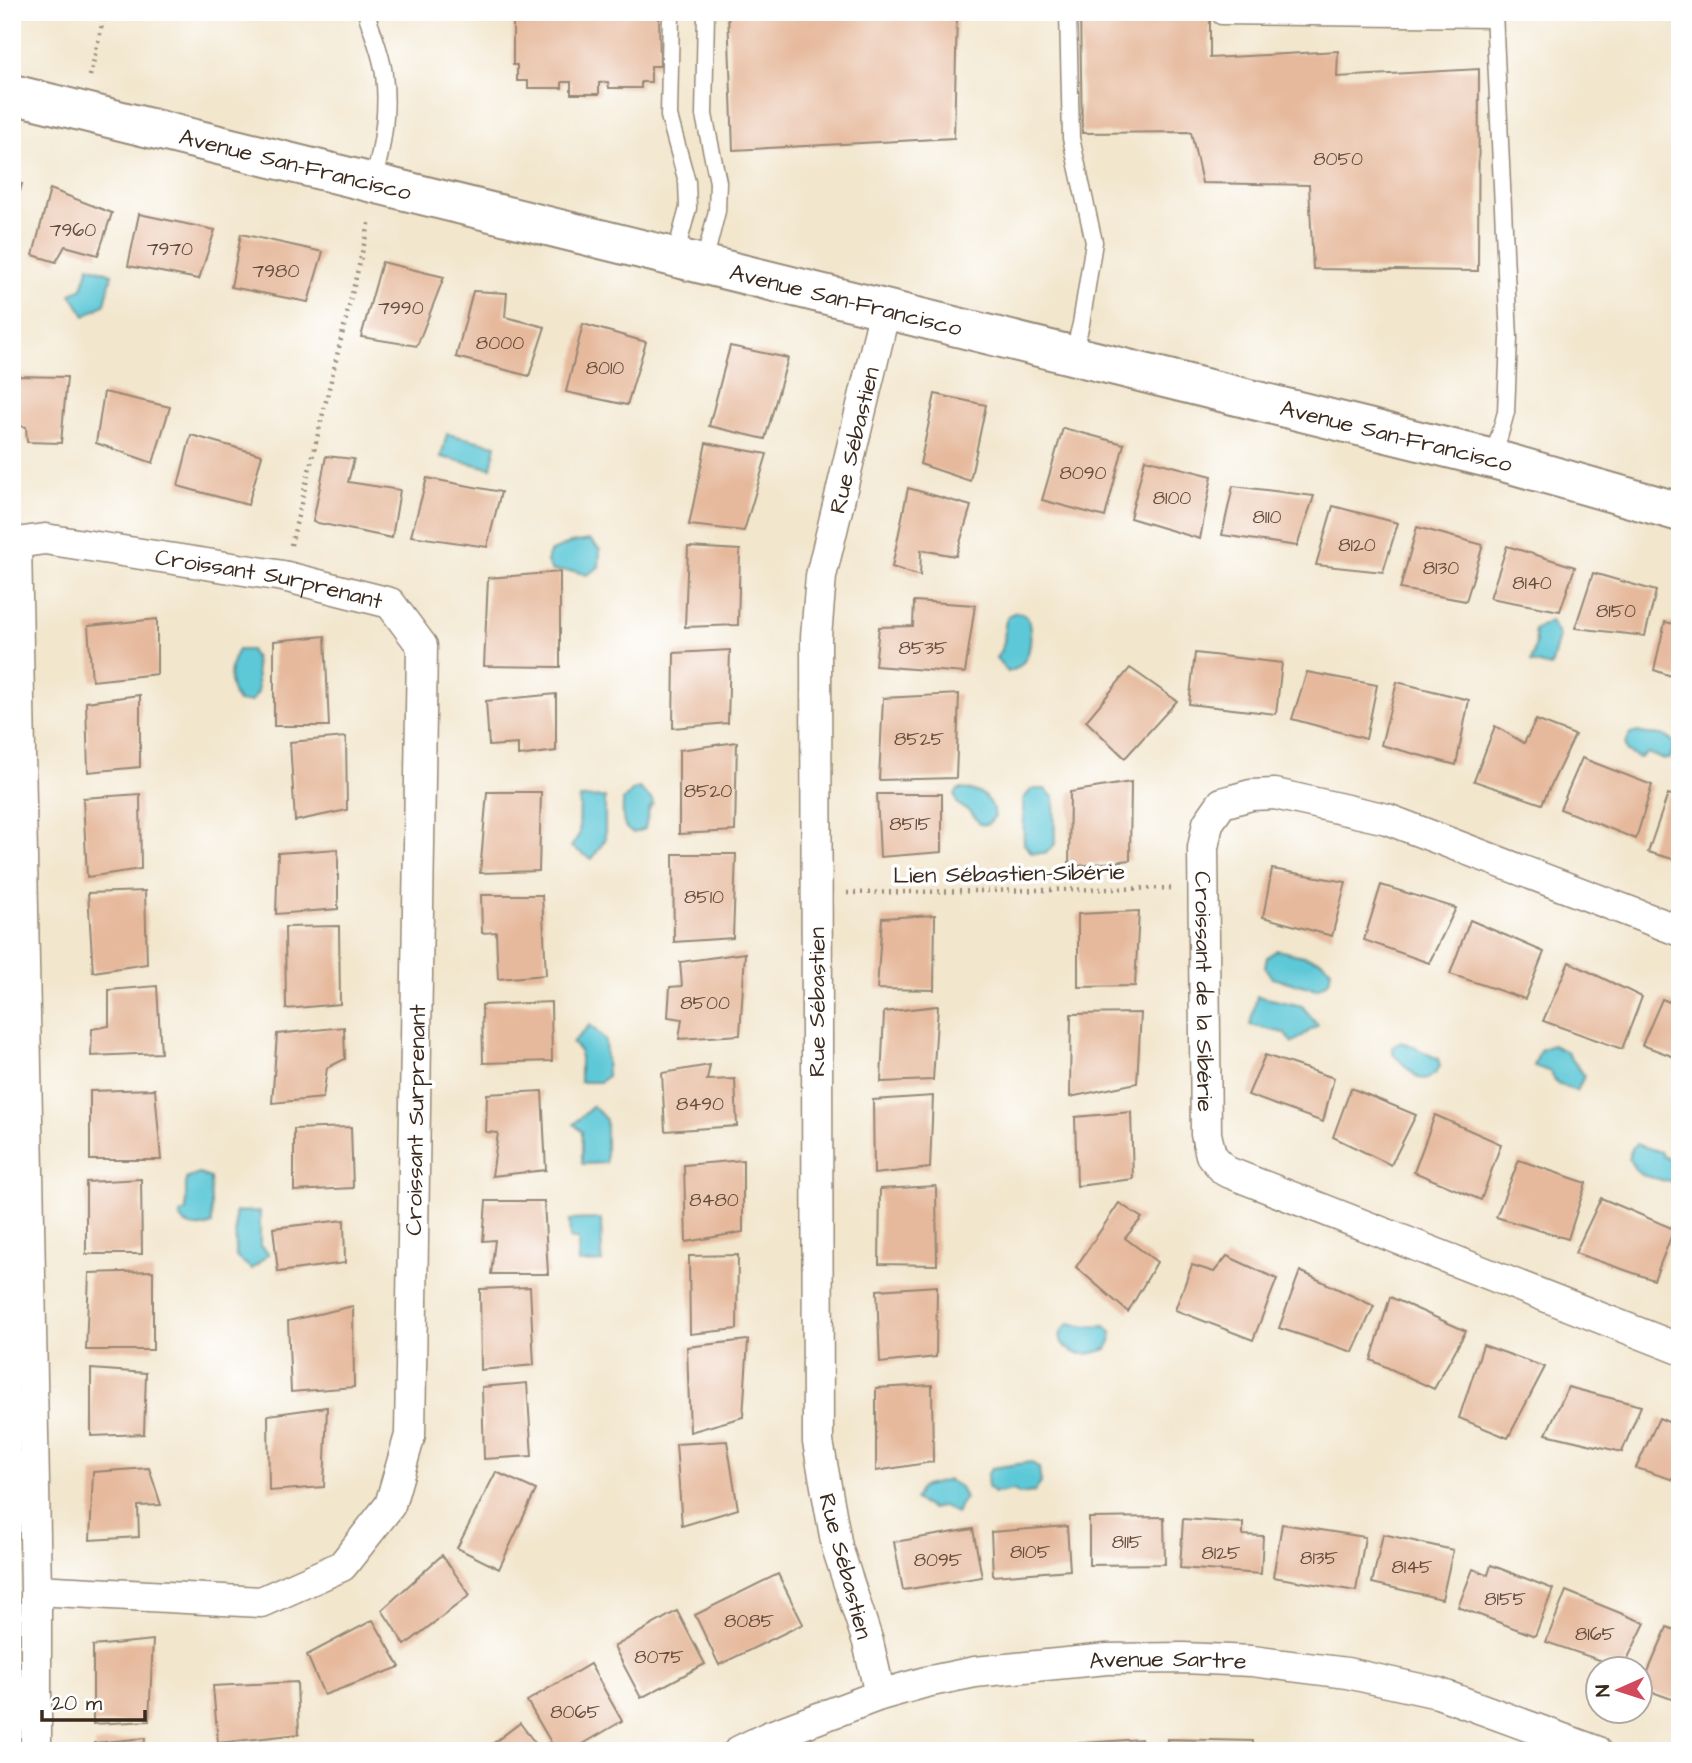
<svg xmlns="http://www.w3.org/2000/svg" width="1692" height="1763" viewBox="0 0 1692 1763" font-family="'Architects Daughter',sans-serif">
<style>
.water{fill:#5dc8d7;stroke:#4c797a;stroke-width:2}
.building{fill:#e6b99c}
.lines{fill:none;stroke-linecap:round;stroke-linejoin:round}
.lane-casing{stroke:#968876;stroke-width:19}
.street-casing{stroke:#968876;stroke-width:33}
.secondary-casing{stroke:#968876;stroke-width:42}
.path{stroke:#968876;stroke-width:4.5;stroke-dasharray:2 5;stroke-linecap:butt}
.lane{stroke:#fff;stroke-width:16}
.street{stroke:#fff;stroke-width:30}
.secondary{stroke:#fff;stroke-width:38}
.labels{text-anchor:middle;stroke-width:7;stroke-linejoin:round;paint-order:stroke}
.number-label{font-size:19px;fill:#664e3e}
.street-label{font-size:23px;fill:#3b2a1e;stroke:#fff}
</style>
<rect width="100%" height="100%" fill="#fff"/>
<filter id="ink" filterUnits="userSpaceOnUse"><feTurbulence type="fractalNoise" baseFrequency=".0143" numOctaves="2"/><feDisplacementMap in="SourceGraphic" scale="14" xChannelSelector="R" yChannelSelector="G"/><feConvolveMatrix kernelMatrix="1 2 1 2 8 2 1 2 1" color-interpolation-filters="sRGB"/></filter>
<filter id="wash" filterUnits="userSpaceOnUse"><feTurbulence type="fractalNoise" baseFrequency=".00686" numOctaves="4" result="noise"/><feDisplacementMap in="SourceGraphic" scale="28" xChannelSelector="R" yChannelSelector="G"/><feGaussianBlur stdDeviation="1.57" result="paint"/><feColorMatrix in="noise" values="0 0 0 0 0 0 0 0 0 0 0 0 0 0 0 0 0 1.4 0 .05"/><feComposite in="paint" operator="in"/></filter>
<g filter="url(#wash)">
<rect width="100%" height="100%" fill="#f2e6cd"/>
<!-- water -->
<g class="water">
<path d="M89,266L112,274L105,304L85,316L71,294L82,288Z"/>
<path d="M447,434L496,445L491,468L441,457Z"/>
<path d="M590,540L600,550L599,567L587,575L574,571H552L547,562L550,552L570,543Z"/>
<path d="M1016,612L1023,614L1028,618C1033,639 1032,665 1008,672L996,658C999,653 1003,648 1004,642C1006,629 1001,618 1016,612Z"/>
<path d="M1550,621L1559,636L1551,667L1531,662L1536,642L1534,630Z"/>
<path d="M238,650H250L255,658L258,692L251,702H238C227,687 228,666 238,650Z"/>
<path d="M1638,732C1652,737 1665,730 1675,744L1670,759H1663L1647,753L1640,758L1627,752L1625,745L1630,734Z"/>
<path d="M639,788L652,800L653,804L649,809L645,829L634,833C620,829 623,814 623,801L633,790Z"/>
<path d="M959,789C978,789 992,797 995,816L987,825L980,824C977,821 976,818 973,815C964,805 956,809 955,794Z"/>
<path d="M1032,789H1045L1054,798L1055,844L1046,853H1032L1024,844L1023,799Z"/>
<path d="M605,797V840L592,859L571,847L579,835L580,798Z"/>
<path d="M1277,950L1320,960L1331,969L1329,981L1317,989L1272,978L1265,967L1267,957Z"/>
<path d="M1257,996L1302,1006L1318,1025L1292,1043L1284,1033L1250,1025Z"/>
<path d="M590,1025L605,1040L607,1076L600,1082H580V1051L572,1043Z"/>
<path d="M1400,1042L1410,1045L1438,1059L1440,1066L1436,1073L1427,1079L1418,1078L1393,1054V1047Z"/>
<path d="M1552,1045L1567,1052C1572,1062 1579,1066 1584,1076L1577,1091L1557,1084L1551,1072L1534,1066L1540,1050Z"/>
<path d="M593,1106L606,1120V1163L582,1164V1132L574,1124Z"/>
<path d="M1636,1144L1661,1152L1663,1156L1671,1160L1678,1158L1680,1177C1668,1186 1666,1180 1654,1178C1637,1175 1638,1174 1629,1159L1631,1148Z"/>
<path d="M199,1174L210,1178L212,1224C200,1229 188,1229 180,1218L181,1214L186,1211V1179Z"/>
<path d="M260,1211V1246L269,1254L252,1269L236,1257L235,1212Z"/>
<path d="M601,1219L602,1262L579,1263L578,1239H570L569,1220Z"/>
<path d="M1070,1323L1084,1327L1105,1326L1111,1332V1341L1107,1349C1100,1351 1092,1354 1084,1354C1065,1354 1050,1335 1070,1323Z"/>
<path d="M1031,1462L1039,1468L1041,1483L1034,1492L1019,1494L1014,1490L994,1493L988,1487L987,1475L992,1468Z"/>
<path d="M948,1480L960,1487L965,1498L956,1513L943,1506L932,1509L915,1500L921,1487Z"/>
</g>
<g id="blocks">
<!-- building -->
<g class="building">
<path d="M513,12H659L660,66H651V82H641V88H609L608,82L599,83V94H571V82H562V88H528V81H517V65H513Z"/>
<path d="M728,12H957L954,138L733,150Z"/>
<path d="M1080,12H1210V58L1338,51L1337,77L1479,69L1478,271L1313,269L1309,185L1202,183L1191,132L1082,133Z"/>
<path d="M12,182L22,184L13,216H12Z"/>
<path d="M50,189L112,213L98,255L65,246L56,262L33,255Z"/>
<path d="M139,214L215,230L199,279L128,266Z"/>
<path d="M241,234L323,252L308,302L231,287Z"/>
<path d="M382,262L444,277L417,346L361,337Z"/>
<path d="M473,291L507,293L505,317L545,327L529,376L456,357Z"/>
<path d="M583,324L646,342L627,405L566,392Z"/>
<path d="M730,346L788,358L765,439L709,426Z"/>
<path d="M12,376L67,377L61,443L27,442L26,427L12,425Z"/>
<path d="M104,392L170,407L153,463L96,443Z"/>
<path d="M935,394L986,405L970,481L920,464Z"/>
<path d="M1063,428L1124,444L1105,517L1042,500Z"/>
<path d="M191,435L262,455L248,505L178,486Z"/>
<path d="M706,443L767,454L744,531L689,525Z"/>
<path d="M326,456L354,459L348,482L400,490L392,538L313,522Z"/>
<path d="M1145,459L1212,476L1200,539L1130,518Z"/>
<path d="M427,478L501,492L487,547L411,536Z"/>
<path d="M1233,486L1314,496L1297,546L1222,535Z"/>
<path d="M908,488L971,506L956,556L921,550L920,576L892,567Z"/>
<path d="M1333,506L1398,523L1383,572L1316,565Z"/>
<path d="M1417,527L1483,545L1466,601L1400,589Z"/>
<path d="M1507,546L1575,567L1560,611L1490,598Z"/>
<path d="M688,547L740,550L738,625L685,627Z"/>
<path d="M560,572V667L484,666L488,578Z"/>
<path d="M1593,573L1656,591L1645,636L1575,628Z"/>
<path d="M914,601L975,605L965,673L875,666L879,627L913,626Z"/>
<path d="M157,619V674L92,681L88,626Z"/>
<path d="M1665,622L1680,625V679L1654,670Z"/>
<path d="M325,636L329,726H274V641Z"/>
<path d="M730,650L728,723L673,728L674,653Z"/>
<path d="M1195,653L1282,663L1276,714L1189,704Z"/>
<path d="M1130,668L1177,701L1125,758L1086,721Z"/>
<path d="M1307,672L1377,685L1366,739L1292,719Z"/>
<path d="M1397,682L1469,700L1456,765L1381,745Z"/>
<path d="M556,694V751L518,756V744L489,746L486,701Z"/>
<path d="M959,694L956,778L879,780L883,698Z"/>
<path d="M140,695V767L88,772L86,702Z"/>
<path d="M1536,720L1575,735L1542,804L1474,781L1495,726L1524,743Z"/>
<path d="M346,737L347,810L295,821L290,742Z"/>
<path d="M737,742L735,831L679,834V750Z"/>
<path d="M1582,758L1652,785L1636,839L1560,809Z"/>
<path d="M1131,782L1130,860L1069,867L1070,792Z"/>
<path d="M487,792H541L539,871L480,873Z"/>
<path d="M140,794L141,869L87,877L83,798Z"/>
<path d="M877,794H942V852L880,857Z"/>
<path d="M1668,794L1680,798V861L1648,852Z"/>
<path d="M338,849V909L276,914L278,853Z"/>
<path d="M673,854H736L733,938L674,942Z"/>
<path d="M1272,869L1346,882L1332,936L1263,917Z"/>
<path d="M1381,885L1456,908L1429,963L1364,940Z"/>
<path d="M145,891L147,964L93,972L88,893Z"/>
<path d="M481,895H542L546,975L498,979L496,932L482,933Z"/>
<path d="M1139,911L1135,986L1078,987V914Z"/>
<path d="M935,915L934,990L877,989L882,918Z"/>
<path d="M1470,920L1544,952L1525,999L1450,974Z"/>
<path d="M339,926L340,1004L286,1009L285,927Z"/>
<path d="M745,953L740,1035L679,1039L682,1019L668,1017L670,987L682,986L680,962Z"/>
<path d="M1569,962L1642,997L1622,1049L1543,1021Z"/>
<path d="M157,986L161,1053L91,1056L92,1029L109,1026V990Z"/>
<path d="M1662,999L1680,1006V1059L1642,1045Z"/>
<path d="M551,1002L552,1061L483,1063L482,1005Z"/>
<path d="M938,1006L933,1080L881,1082L884,1012Z"/>
<path d="M1141,1013L1137,1083L1070,1097L1071,1014Z"/>
<path d="M344,1027L345,1059L327,1068L323,1098L272,1103L277,1034Z"/>
<path d="M1265,1055L1334,1078L1323,1122L1248,1095Z"/>
<path d="M710,1065L707,1080L735,1079L737,1126L665,1131L662,1073Z"/>
<path d="M1351,1088L1416,1115L1391,1165L1333,1137Z"/>
<path d="M155,1089L161,1160H90V1091Z"/>
<path d="M542,1091L546,1170L492,1176L498,1133L486,1132L487,1094Z"/>
<path d="M933,1096L930,1168L874,1174L873,1100Z"/>
<path d="M1131,1112L1133,1179L1077,1186L1075,1117Z"/>
<path d="M1435,1115L1501,1144L1481,1200L1414,1172Z"/>
<path d="M351,1127L353,1188L294,1191V1129Z"/>
<path d="M743,1160V1232L686,1242L684,1165Z"/>
<path d="M1519,1160L1586,1183L1568,1239L1496,1217Z"/>
<path d="M141,1179L142,1254H86V1182Z"/>
<path d="M936,1186L937,1265L879,1264L880,1189Z"/>
<path d="M1601,1198L1674,1229L1654,1280L1575,1253Z"/>
<path d="M486,1201H544L548,1274H491L495,1240L483,1241Z"/>
<path d="M1119,1203L1142,1218L1125,1238L1157,1262L1128,1312L1076,1267Z"/>
<path d="M344,1220L345,1263L278,1272L273,1228Z"/>
<path d="M738,1255L737,1329L690,1334L689,1256Z"/>
<path d="M1227,1256L1277,1279L1253,1340L1175,1310L1192,1265L1214,1272Z"/>
<path d="M153,1271V1350H86L89,1273Z"/>
<path d="M1300,1271L1374,1306L1353,1352L1279,1328Z"/>
<path d="M937,1286L936,1357L880,1363L877,1290Z"/>
<path d="M530,1287L534,1365L481,1370L480,1289Z"/>
<path d="M1390,1297L1466,1331L1434,1389L1371,1360Z"/>
<path d="M353,1306L354,1387L291,1392L288,1321Z"/>
<path d="M748,1340L743,1417L690,1432L687,1347Z"/>
<path d="M1483,1345L1545,1367L1508,1438L1459,1418Z"/>
<path d="M91,1369L146,1373L144,1434L91,1436Z"/>
<path d="M527,1383L532,1456L484,1459L482,1387Z"/>
<path d="M932,1385L933,1462L876,1471V1388Z"/>
<path d="M1568,1387L1641,1406L1622,1452L1546,1434Z"/>
<path d="M327,1407L324,1487L269,1491L268,1415Z"/>
<path d="M1659,1418L1680,1427V1482L1636,1468Z"/>
<path d="M727,1441L738,1509L682,1526L676,1444Z"/>
<path d="M149,1468L161,1505L138,1506L139,1537L90,1540L93,1472Z"/>
<path d="M496,1472L536,1490L499,1569L457,1548Z"/>
<path d="M1164,1517L1165,1564L1089,1565V1518Z"/>
<path d="M1183,1519L1243,1523V1535L1263,1536L1261,1574L1180,1568Z"/>
<path d="M1282,1524L1365,1537L1356,1591L1273,1577Z"/>
<path d="M1067,1526L1070,1570L993,1576L991,1532Z"/>
<path d="M973,1529L982,1577L903,1590L894,1542Z"/>
<path d="M1383,1534L1453,1550L1442,1599L1372,1583Z"/>
<path d="M442,1555L470,1595L405,1645L382,1610Z"/>
<path d="M1491,1565L1553,1589L1535,1636L1458,1607L1473,1569L1488,1575Z"/>
<path d="M778,1574L803,1624L719,1665L695,1615Z"/>
<path d="M1566,1591L1645,1623L1623,1668L1546,1642Z"/>
<path d="M677,1611L705,1664L641,1698L614,1647Z"/>
<path d="M373,1620L400,1667L324,1695L307,1655Z"/>
<path d="M1667,1627L1680,1632V1702L1641,1688Z"/>
<path d="M153,1640L149,1721L93,1724V1646Z"/>
<path d="M590,1664L622,1721L571,1751H556L527,1701Z"/>
<path d="M297,1682L299,1734L218,1743L213,1686Z"/>
<path d="M520,1723L541,1751H483Z"/>
<path d="M145,1738L144,1751H96L95,1743Z"/>
<path d="M1141,1739L1142,1751H1043L1042,1746Z"/>
<path d="M1167,1739L1253,1741V1751H1167Z"/>
<path d="M1279,1744L1310,1749V1751H1278Z"/>
</g>
</g>
</g>
<g filter="url(#ink)">
<use href="#blocks" fill-opacity="0" stroke="#968876" stroke-width="2"/>
<g class="lines">
<defs>
<g id="lane">
<path d="M366,12C372,33 382,54 384,75C389,112 382,149 373,183"/>
<path d="M671,12L669,116L687,182L688,208L675,256"/>
<path d="M1068,12L1071,138L1094,242L1081,324L1073,355"/>
<path d="M1221,12V16L1494,19"/>
<path d="M704,263L717,211L718,182L704,115L706,12"/>
<path d="M1493,459L1506,412L1509,338L1494,12"/>
</g>
<g id="street">
<path id="s1" d="M1680,931L1387,819L1275,794L1251,795L1222,803L1208,823L1203,848L1206,1134L1211,1155L1225,1171L1680,1349"/>
<path id="s2" d="M880,1695L868,1642L837,1547L818,1442L816,637L821,576L885,310"/>
<path id="s3" d="M36,1751V1590L16,543L45,539L283,576L390,603L422,646L410,1435L390,1505L342,1566L261,1602L36,1590"/>
<path id="s4" d="M739,1751L768,1737L880,1695L926,1682L975,1672L1107,1659L1183,1658L1252,1661L1347,1673L1438,1693L1596,1751"/>
</g>
<g id="secondary">
<path id="s5" d="M12,94L1493,459L1680,512"/>
</g>
</defs>
<!-- lane casing -->
<use href="#lane" class="lane-casing"/>
<!-- street casing -->
<use href="#street" class="street-casing"/>
<!-- secondary casing -->
<use href="#secondary" class="secondary-casing"/>
<!-- path -->
<g class="path">
<path d="M90,76L105,12"/>
<path d="M291,545L370,220"/>
<path d="M847,893L1174,888"/>
</g>
<!-- lane -->
<use href="#lane" class="lane"/>
<!-- street -->
<use href="#street" class="street"/>
<!-- secondary -->
<use href="#secondary" class="secondary"/>
</g>
</g>
<g class="labels">
<!-- number labels -->
<g class="number-label">
<text x="1338" y="165">8050</text>
<text x="73" y="236">7960</text>
<text x="170" y="255">7970</text>
<text x="276" y="277">7980</text>
<text x="401" y="314">7990</text>
<text x="500" y="349">8000</text>
<text x="605" y="374">8010</text>
<text x="1083" y="479">8090</text>
<text x="1172" y="504">8100</text>
<text x="1267" y="523">8110</text>
<text x="1357" y="551">8120</text>
<text x="1441" y="574">8130</text>
<text x="1532" y="589">8140</text>
<text x="1616" y="617">8150</text>
<text x="923" y="654">8535</text>
<text x="919" y="745">8525</text>
<text x="708" y="797">8520</text>
<text x="910" y="830">8515</text>
<text x="704" y="903">8510</text>
<text x="705" y="1009">8500</text>
<text x="700" y="1110">8490</text>
<text x="714" y="1206">8480</text>
<text x="1127" y="1548">8115</text>
<text x="1030" y="1558">8105</text>
<text x="1221" y="1559">8125</text>
<text x="1319" y="1564">8135</text>
<text x="938" y="1566">8095</text>
<text x="1412" y="1573">8145</text>
<text x="1505" y="1605">8155</text>
<text x="749" y="1627">8085</text>
<text x="1595" y="1640">8165</text>
<text x="659" y="1663">8075</text>
<text x="575" y="1718">8065</text>
</g>
<!-- street labels -->
<g class="street-label">
<text dy="8" stroke="none"><textPath href="#s5" startOffset="292">Avenue San-Francisco</textPath></text>
<text dy="8" stroke="none"><textPath href="#s5" startOffset="859">Avenue San-Francisco</textPath></text>
<text dy="8" stroke="none"><textPath href="#s5" startOffset="1426">Avenue San-Francisco</textPath></text>
<text dy="8" stroke="none"><textPath href="#s2" startOffset="1267">Rue Sébastien</textPath></text>
<text dy="8" stroke="none"><textPath href="#s3" startOffset="1465">Croissant Surprenant</textPath></text>
<text transform="translate(1009 873) rotate(-1)" y="8">Lien Sébastien-Sibérie</text>
<text dy="8" stroke="none"><textPath href="#s1" startOffset="676">Croissant de la Sibérie</textPath></text>
<text transform="translate(816 1002) rotate(-90)" y="8">Rue Sébastien</text>
<text transform="translate(415 1120) rotate(-89)" y="8">Croissant Surprenant</text>
<text transform="translate(846 1566) rotate(75)" y="8">Rue Sébastien</text>
<text dy="8" stroke="none"><textPath href="#s4" startOffset="443">Avenue Sartre</textPath></text>
</g>
</g>
<!-- margin -->
<rect width="1692" height="1763" fill="none" stroke="#fff" stroke-width="42"/>
<!-- north arrow -->
<g transform="translate(1619 1690) rotate(267)"><circle r="33" fill="#ffffff" stroke="#b1aaa5" stroke-width="2"/>
<path d="M0-5L12 26L0 18L-12 26Z" fill="#d1495b"/>
<text y="-10" font-size="19" font-weight="bold" text-anchor="middle" fill="#3b2a1e">N</text>
</g>
<!-- scale -->
<path d="M42 1710v10h103v-10" fill="none" stroke="#3b2a1e" stroke-width="3.5"/>
<text x="52" y="1710" font-size="21" fill="#3b2a1e" stroke="#ffffff" stroke-width="5" paint-order="stroke">20 m</text>
</svg>
